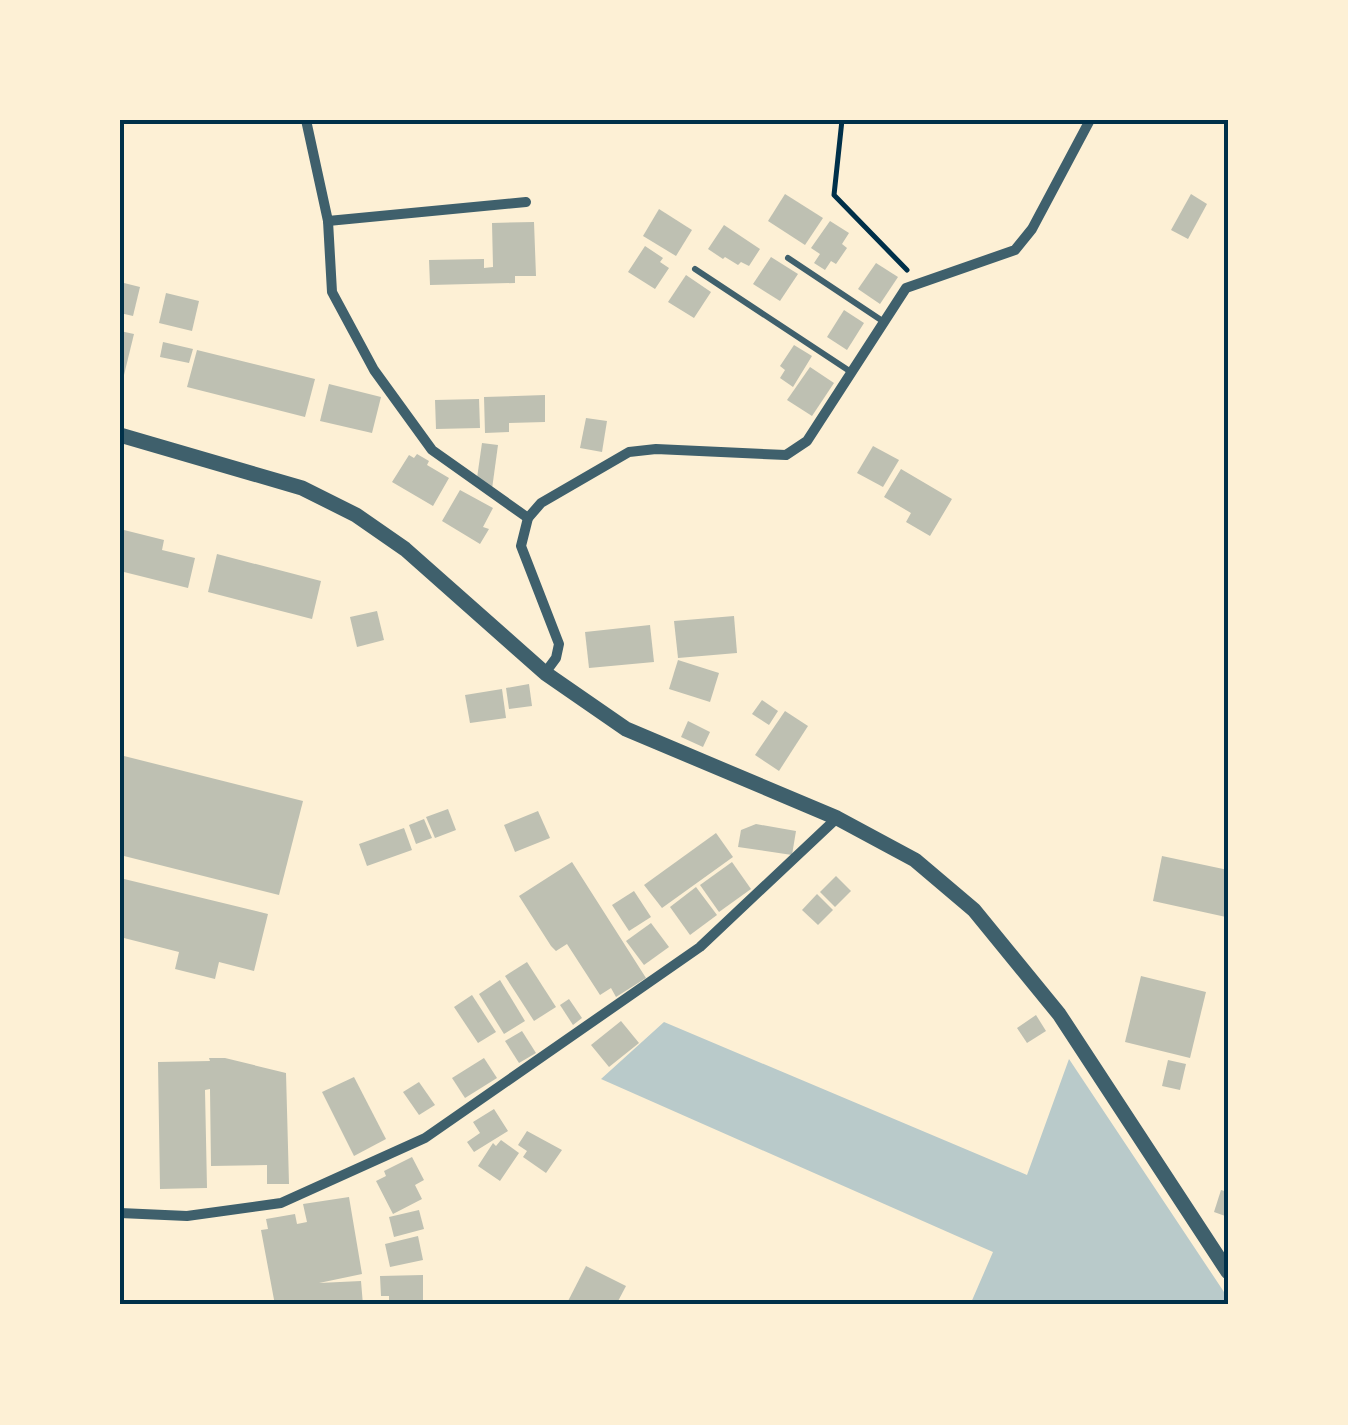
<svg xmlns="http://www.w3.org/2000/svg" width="1348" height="1425" viewBox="0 0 1348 1425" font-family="'Titillium Web',sans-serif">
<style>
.green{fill:#b9caca}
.building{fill:#bec0b2}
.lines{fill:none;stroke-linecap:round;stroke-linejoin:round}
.path{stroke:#003049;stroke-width:5}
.service{stroke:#3f606c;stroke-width:6}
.minor{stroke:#3f606c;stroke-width:10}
.tertiary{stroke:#3f606c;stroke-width:15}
.neatline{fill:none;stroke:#003049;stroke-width:4}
</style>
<rect width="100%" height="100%" fill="#fdf0d5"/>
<!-- green -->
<path class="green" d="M664,1022L1027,1175L1069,1059L1228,1298V1305H970L993,1252L601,1079Z"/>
<!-- building -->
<g class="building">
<path d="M785,194L823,218L805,245L768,221Z"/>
<path d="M1191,194L1207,204L1188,239L1171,230Z"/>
<path d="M659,209L692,230L676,256L643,236Z"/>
<path d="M830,221L849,233L842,244L847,248L836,264L831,261L825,270L814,263L820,254L811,248Z"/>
<path d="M534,222L536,276H515V283L430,285L429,260L484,259V268L493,267L492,223Z"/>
<path d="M724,225L760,249L749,266L741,262L738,265L725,257L723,259L708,249Z"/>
<path d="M645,246L663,258L660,262L669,268L655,289L628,272Z"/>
<path d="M771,257L798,274L780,301L753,284Z"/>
<path d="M876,263L898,277L880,304L858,289Z"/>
<path d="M686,275L711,292L694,318L668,302Z"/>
<path d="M120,282L140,287L133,316L120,313Z"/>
<path d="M166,293L199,301L192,331L159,323Z"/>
<path d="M844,310L864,323L847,350L827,337Z"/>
<path d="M120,331L134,334L124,375L120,374Z"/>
<path d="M163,342L193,349L189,363L160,357Z"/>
<path d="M794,345L812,356L793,387L780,378L785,370L780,366Z"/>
<path d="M197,350L315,379L305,417L187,387Z"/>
<path d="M810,367L834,383L812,416L787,400Z"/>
<path d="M329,384L381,397L372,433L320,421Z"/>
<path d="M545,395V422L509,423V432L485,433L484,397Z"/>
<path d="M479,399L480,428L436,429L435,400Z"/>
<path d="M586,418L607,421L602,452L580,448Z"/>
<path d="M482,443L498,445L492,489L477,478Z"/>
<path d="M873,446L899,460L883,487L857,473Z"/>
<path d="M417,454L429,461L427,465L449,478L433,506L392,482L409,455L414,458Z"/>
<path d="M901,469L952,499L930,536L906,522L911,513L884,497Z"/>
<path d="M460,490L493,508L483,527L489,529L480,544L442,521Z"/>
<path d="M120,529L164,540L162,550L195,558L188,588L120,571Z"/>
<path d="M217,554L321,581L312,619L208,592Z"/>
<path d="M377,611L384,640L357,647L350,617Z"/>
<path d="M734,616L737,653L678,658L674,621Z"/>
<path d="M650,625L654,662L589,668L585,632Z"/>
<path d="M678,660L719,673L710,702L669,689Z"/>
<path d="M529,684L532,706L509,709L506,688Z"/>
<path d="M502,689L506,718L470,723L465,695Z"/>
<path d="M762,700L778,711L769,725L752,714Z"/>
<path d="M785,711L808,726L779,771L755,755Z"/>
<path d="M688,721L710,732L703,747L681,737Z"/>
<path d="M120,755L303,801L279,895L120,855Z"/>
<path d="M448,809L456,830L435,838L426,817Z"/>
<path d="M538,811L550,838L515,852L504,825Z"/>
<path d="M424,819L432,838L416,844L409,825Z"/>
<path d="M756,824L796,831L792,855L738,847L741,830Z"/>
<path d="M404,828L412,850L367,866L359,844Z"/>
<path d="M716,833L733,857L662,908L644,885Z"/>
<path d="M1162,856L1228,870L1226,917L1153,901Z"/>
<path d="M572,862L646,978L616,997L611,988L600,995L567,944L556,951L551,946L519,896Z"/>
<path d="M732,862L751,889L719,912L700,885Z"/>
<path d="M836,876L851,891L835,907L820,892Z"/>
<path d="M120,878L268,914L254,971L219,962L215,979L175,969L179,952L120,937Z"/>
<path d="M696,887L717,915L690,935L670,907Z"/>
<path d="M634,891L651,917L629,931L612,905Z"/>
<path d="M817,894L833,910L818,925L802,910Z"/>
<path d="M651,923L669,947L644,965L626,941Z"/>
<path d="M527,962L556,1007L534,1021L505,976Z"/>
<path d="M1141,976L1206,992L1190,1058L1125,1042Z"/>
<path d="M500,980L525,1021L504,1034L479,994Z"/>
<path d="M472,995L496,1032L478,1043L454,1007Z"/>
<path d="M569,999L582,1018L573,1025L560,1005Z"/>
<path d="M1036,1015L1046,1031L1027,1043L1017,1028Z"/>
<path d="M621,1021L639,1043L609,1067L591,1045Z"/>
<path d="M522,1031L536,1053L519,1063L505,1041Z"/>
<path d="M209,1058H225L286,1073L289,1184H267V1165L211,1166L210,1089L205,1090L207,1188L160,1189L158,1062L210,1061Z"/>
<path d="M484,1058L497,1078L465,1098L452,1078Z"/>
<path d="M1168,1060L1186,1064L1180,1090L1162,1086Z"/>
<path d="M354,1077L386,1139L354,1156L322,1092Z"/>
<path d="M419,1082L435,1105L419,1115L403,1092Z"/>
<path d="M494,1109L508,1131L474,1152L467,1142L480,1133L473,1122Z"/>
<path d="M527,1131L562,1150L546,1173L523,1157L527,1151L518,1145Z"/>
<path d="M501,1140L519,1153L500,1181L478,1166L493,1143L496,1146Z"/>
<path d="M412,1157L424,1180L415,1185L422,1199L393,1214L376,1181L386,1176L384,1171Z"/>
<path d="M1221,1190L1228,1192V1217L1214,1212Z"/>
<path d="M349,1197L362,1274L319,1283L361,1281L363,1305H275L261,1230L268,1229L266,1219L295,1214L297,1224L307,1222L303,1204Z"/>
<path d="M419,1210L424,1229L394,1237L389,1217Z"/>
<path d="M418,1236L423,1260L390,1267L385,1244Z"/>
<path d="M586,1266L626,1286L616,1305H566Z"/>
<path d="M423,1275V1305H389V1296H381L380,1276Z"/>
</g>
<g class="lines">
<!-- path -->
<path class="path" d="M842,120L834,195L907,270"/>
<!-- service -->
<g class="service">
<path d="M788,258L884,322"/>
<path d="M695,269L851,372"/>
</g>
<!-- minor -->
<g class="minor">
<path d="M306,120L328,221L332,292L374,370L432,450L528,518"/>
<path d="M328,221L526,202"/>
<path d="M545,673L556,658L559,644L521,546L528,518L541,503L629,452L656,449L786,455L807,441L906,288L1015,250L1032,229L1090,120"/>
<path d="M120,1213L187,1216L281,1203L425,1138L700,947L837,818"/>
</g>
<!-- tertiary -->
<path class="tertiary" d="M120,435L302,488L356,515L405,549L545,673L626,729L837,818L915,860L974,910L1059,1014L1228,1272"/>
</g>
<!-- border -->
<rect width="1348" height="1425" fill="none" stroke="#fdf0d5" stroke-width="245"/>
<rect x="122" y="122" width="1104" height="1180" class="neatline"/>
</svg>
